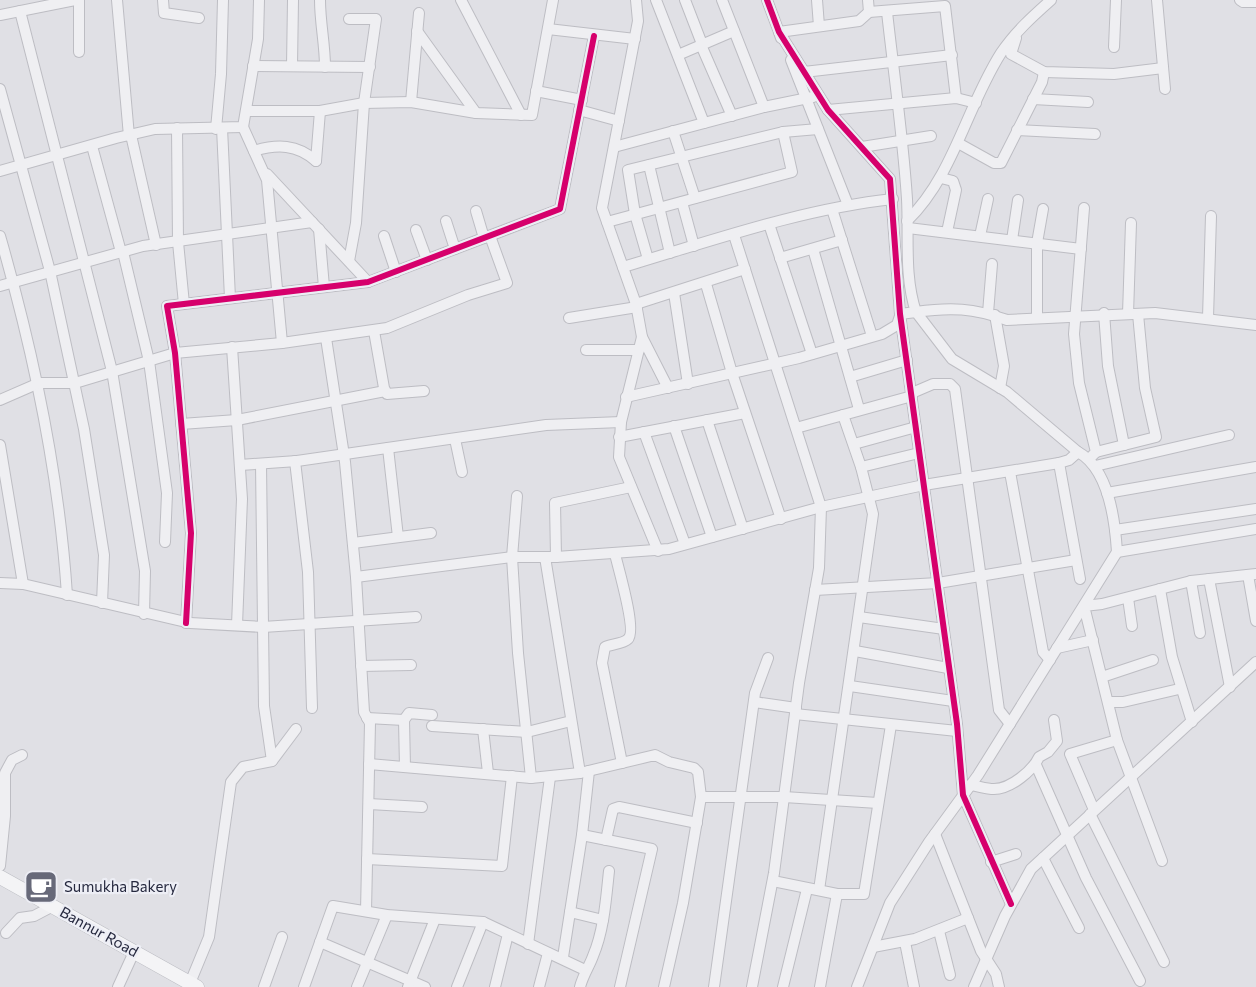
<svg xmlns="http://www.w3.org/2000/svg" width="1256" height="987" viewBox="0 0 1256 987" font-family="Commissioner,sans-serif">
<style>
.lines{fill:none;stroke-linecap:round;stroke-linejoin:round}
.minor-casing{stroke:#bdbdc3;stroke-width:12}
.major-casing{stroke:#bcbdc3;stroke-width:15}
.minor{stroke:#efeff2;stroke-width:10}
.major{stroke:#f4f4f6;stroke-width:14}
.cycleway-casing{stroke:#edeef5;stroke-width:10}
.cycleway{stroke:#d6006c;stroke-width:6}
.labels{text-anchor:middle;stroke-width:4.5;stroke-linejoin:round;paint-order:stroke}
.poi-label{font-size:15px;fill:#26293f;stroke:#edeef5;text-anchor:start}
.street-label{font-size:15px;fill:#26293f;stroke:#edeef5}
</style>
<rect width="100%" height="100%" fill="#e0e0e5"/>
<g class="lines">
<defs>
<g id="minor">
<path d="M79,0V52"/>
<path d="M117,0L129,136"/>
<path d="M163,0L164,13L199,18"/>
<path d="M320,0C320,23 325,44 325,67"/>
<path d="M461,0L521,115"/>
<path d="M636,0L638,21L602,208L636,304L642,337L668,388"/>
<path d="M656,0L704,123"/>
<path d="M685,0L702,44"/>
<path d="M722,0L764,107"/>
<path d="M767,0L779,32L828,110L890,179L900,314L957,724L963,795L1011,904"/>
<path d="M817,0L819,26"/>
<path d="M868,0L869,12"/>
<path d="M1157,0L1165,89"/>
<path d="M1240,0L1243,2H1256"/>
<path d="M20,11L112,371L145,571L144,614"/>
<path d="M887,12C894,75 903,137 907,199C909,237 904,276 916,312C951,307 973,308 1007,320L1155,313L1256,325"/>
<path d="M0,15L75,0"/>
<path d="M548,29L635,39"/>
<path d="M417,31L476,113"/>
<path d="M781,38L779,32L859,21L869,12L945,6L956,98"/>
<path d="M1016,38L1011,54L1044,72L1114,74L1163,68"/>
<path d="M701,45L732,116"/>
<path d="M1114,47L1116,0"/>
<path d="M678,55L734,31"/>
<path d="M791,60L848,205"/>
<path d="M253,66L370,67"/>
<path d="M292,66L293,0"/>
<path d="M804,72L952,55"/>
<path d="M0,89L50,271L84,429L104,555L102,603"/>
<path d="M536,91L582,100"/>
<path d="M1033,99L1088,102"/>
<path d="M411,102L419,13"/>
<path d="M579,110L619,121"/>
<path d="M828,110L956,98L976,103"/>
<path d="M246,111H320L364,103L411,102L476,113L532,115L553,0"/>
<path d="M243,127L267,180L282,343"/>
<path d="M177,128L178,242"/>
<path d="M222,128L230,298"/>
<path d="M216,129L221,74L223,0"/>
<path d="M1017,130L1095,134"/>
<path d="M673,131L695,198"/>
<path d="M131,135L156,245"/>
<path d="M958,143L994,163H1001L1042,82L1044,72"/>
<path d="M92,146L121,252"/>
<path d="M614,147L764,107L813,97"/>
<path d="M862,147L931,136"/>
<path d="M254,151C277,144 297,144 316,161"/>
<path d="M316,161L320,111"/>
<path d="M649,165L670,253"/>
<path d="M0,171L116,138L155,129L243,127L258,39L259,0"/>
<path d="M267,174L368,282"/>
<path d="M941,178L953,181L956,190L947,232"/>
<path d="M682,202L694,246"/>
<path d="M1084,208L1074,334L1079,383L1096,452L1090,458"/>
<path d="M832,209L872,336"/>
<path d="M476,211L484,238"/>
<path d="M446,221L455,249"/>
<path d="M907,221C954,175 966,108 1001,53C1015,32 1033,16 1051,0"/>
<path d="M607,222L792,172L783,132"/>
<path d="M769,224L812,354"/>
<path d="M908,228L1081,249"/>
<path d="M319,229L324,287"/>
<path d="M416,230L427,260"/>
<path d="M734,235L821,507L819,568L799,683L774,873L752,987"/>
<path d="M0,236C34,354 59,472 67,595"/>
<path d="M384,236L396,272"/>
<path d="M980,236L988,199"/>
<path d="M1012,240L1018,200"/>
<path d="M178,242L184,304"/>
<path d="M813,249L859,409"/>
<path d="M123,252L149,361L167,493L165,542"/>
<path d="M780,258L842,240"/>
<path d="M648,259L635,214L628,170L783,132L818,129"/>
<path d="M349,261L356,223L364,103L376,19H349"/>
<path d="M623,267C711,241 801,209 893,199"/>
<path d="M706,284L732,373L781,519"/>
<path d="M0,286L143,246L312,222"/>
<path d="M674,293L688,384"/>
<path d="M636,304L745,269"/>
<path d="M988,313L992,264"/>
<path d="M1104,313L1108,366L1124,445"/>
<path d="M1128,314L1131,223"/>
<path d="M995,315L1004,366L1000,388"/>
<path d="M569,318L637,307"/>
<path d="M1037,318V243L1043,209"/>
<path d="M1208,318L1211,216"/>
<path d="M374,331L384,388L387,394L424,391"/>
<path d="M642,337L621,422L619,457L658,551"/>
<path d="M326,338L345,462L356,577L364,712L370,723L366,911"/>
<path d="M232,347L242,499L237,625"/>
<path d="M586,350H639"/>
<path d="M850,377L907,360"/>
<path d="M912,393L933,384H950L955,389L999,710L1010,724"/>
<path d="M626,397L799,358L882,334L897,325L900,316"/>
<path d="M0,400L39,383H75L175,353L282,343L387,328L468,295L507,283L490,236"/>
<path d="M707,420L743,529"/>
<path d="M181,424L237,420L385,391"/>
<path d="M674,426L712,537"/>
<path d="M796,428L912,396"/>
<path d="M644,432L685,544"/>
<path d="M619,437L745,413"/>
<path d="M455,439L462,472"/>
<path d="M854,444L916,427"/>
<path d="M0,445L23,584"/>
<path d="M388,448L398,537"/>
<path d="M1096,452L1156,437L1145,388L1138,314"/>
<path d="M295,461L308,572L312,708"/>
<path d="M1059,463L1080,579"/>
<path d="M261,464L264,706L272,761"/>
<path d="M240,465L297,461L546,425L621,422"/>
<path d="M1095,466L1229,435"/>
<path d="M861,467L919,453"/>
<path d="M1010,472L1043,652L1050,660"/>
<path d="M1107,493L1256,467"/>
<path d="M517,496L512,557L518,653L531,778"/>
<path d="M1115,530L1256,509"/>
<path d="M353,543L431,533"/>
<path d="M1117,552L1256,529"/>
<path d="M615,554C618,567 637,631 628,639C623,644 612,644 605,647L602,663L622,763"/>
<path d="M545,557L580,773"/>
<path d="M556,557L555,503L631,487"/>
<path d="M1248,575L1256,621"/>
<path d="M356,577L512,557H556L669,549L821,507L924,485L1059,463L1069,460L1078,452"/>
<path d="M1209,579L1230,687"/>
<path d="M1191,581L1200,633"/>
<path d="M0,583L23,584L190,623L263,627L416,617"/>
<path d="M1160,589L1172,657L1192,722"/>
<path d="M815,590L938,583L1076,560"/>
<path d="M1128,598L1132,626"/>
<path d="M859,617L944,629"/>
<path d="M186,623L191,533L175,353L167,306L368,282L560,209L594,36"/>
<path d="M1057,648L1093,640"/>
<path d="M855,651L948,668"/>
<path d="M361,666L411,665"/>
<path d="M1102,677L1153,660"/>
<path d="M850,686L953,701"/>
<path d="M754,702L796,708"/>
<path d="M1108,702H1123L1179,689"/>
<path d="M795,714L957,731"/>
<path d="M367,718L404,720"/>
<path d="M432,726L527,732L571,721"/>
<path d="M483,729L488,773"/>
<path d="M369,764L531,778L580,773L655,755L669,762L694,768L698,772L701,797L683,903L664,987"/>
<path d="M1036,765L1086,878L1140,981"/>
<path d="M405,767L404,720L409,713L432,715"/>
<path d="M970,785C978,786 986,789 994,789C1011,789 1033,770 1039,757L1048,752L1057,741L1054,720"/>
<path d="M701,797H784L878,803"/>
<path d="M369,804L422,807"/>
<path d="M1094,810L1070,754L1117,740"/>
<path d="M1090,814L1164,962"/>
<path d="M935,834L981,951L996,974L999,987"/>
<path d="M582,835L652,849L620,987"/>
<path d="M606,840L613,809L619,807L697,823"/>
<path d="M1043,858L1079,928"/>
<path d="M367,859L502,866L512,776"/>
<path d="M1162,861L1117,740L1084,606L1102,604L1191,581L1256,574"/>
<path d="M991,862L1016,854"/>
<path d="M0,866L5,816V773L12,760L22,755"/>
<path d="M773,881L837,894H864L891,725"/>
<path d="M819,890L873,514L861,467L843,415"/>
<path d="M570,912L603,920"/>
<path d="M939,931L950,975"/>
<path d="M6,933L20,918L34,916L53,906"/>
<path d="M320,942L425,987"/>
<path d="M905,942L914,987"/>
<path d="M528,944L550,777"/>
<path d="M873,947L915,939L968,918"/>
<path d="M563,957L582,835L589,771"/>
<path d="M190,983L209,937L231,782L243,767L272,761L296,729"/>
<path d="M118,987L134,952"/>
<path d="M264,987L282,937"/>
<path d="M304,987L333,906L387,915L483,922L585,970"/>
<path d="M357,987L387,915"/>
<path d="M408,987L435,919"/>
<path d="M457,987L483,922"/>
<path d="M495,987L508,934"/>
<path d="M539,987L548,953"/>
<path d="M580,987C583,975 589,967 593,956C604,930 606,899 609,871"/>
<path d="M714,987L755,693L768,658"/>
<path d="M783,987L807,889"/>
<path d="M820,987L837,894"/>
<path d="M857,987L890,903L929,842L978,775L1117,552C1115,520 1109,469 1078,452L1007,392L952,359L916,312L900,314"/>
<path d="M974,987L1005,916L1031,869L1256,662"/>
</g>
<path id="major" d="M0,877L197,987"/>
</defs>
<!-- minor casing -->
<use href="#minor" class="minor-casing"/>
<!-- major casing -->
<use href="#major" class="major-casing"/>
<!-- minor -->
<use href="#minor" class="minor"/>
<!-- major -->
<use href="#major" class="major"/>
<defs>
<g id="cycleway">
<path d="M767,0L779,32L828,110L890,179L900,314L957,724L963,795L1011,904"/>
<path d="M186,623L191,533L175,353L167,306L368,282L560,209L594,36"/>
</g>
</defs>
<!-- cycleway casing -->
<use href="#cycleway" class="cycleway-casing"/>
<!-- cycleway -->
<use href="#cycleway" class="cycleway"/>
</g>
<!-- icons -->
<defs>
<symbol id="cafe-square" viewBox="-11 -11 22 22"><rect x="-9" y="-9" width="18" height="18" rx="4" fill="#676979" stroke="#edeef5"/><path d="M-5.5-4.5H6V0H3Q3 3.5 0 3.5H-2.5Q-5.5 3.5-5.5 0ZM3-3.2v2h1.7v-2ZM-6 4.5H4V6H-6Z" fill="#fff"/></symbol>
</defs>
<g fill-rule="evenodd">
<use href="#cafe-square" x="22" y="868" width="38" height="38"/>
</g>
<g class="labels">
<!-- poi labels -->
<g class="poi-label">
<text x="64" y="892">Sumukha Bakery</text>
</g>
<!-- street labels -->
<g class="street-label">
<text transform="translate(99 932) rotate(29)" y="5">Bannur Road</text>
</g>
</g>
</svg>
